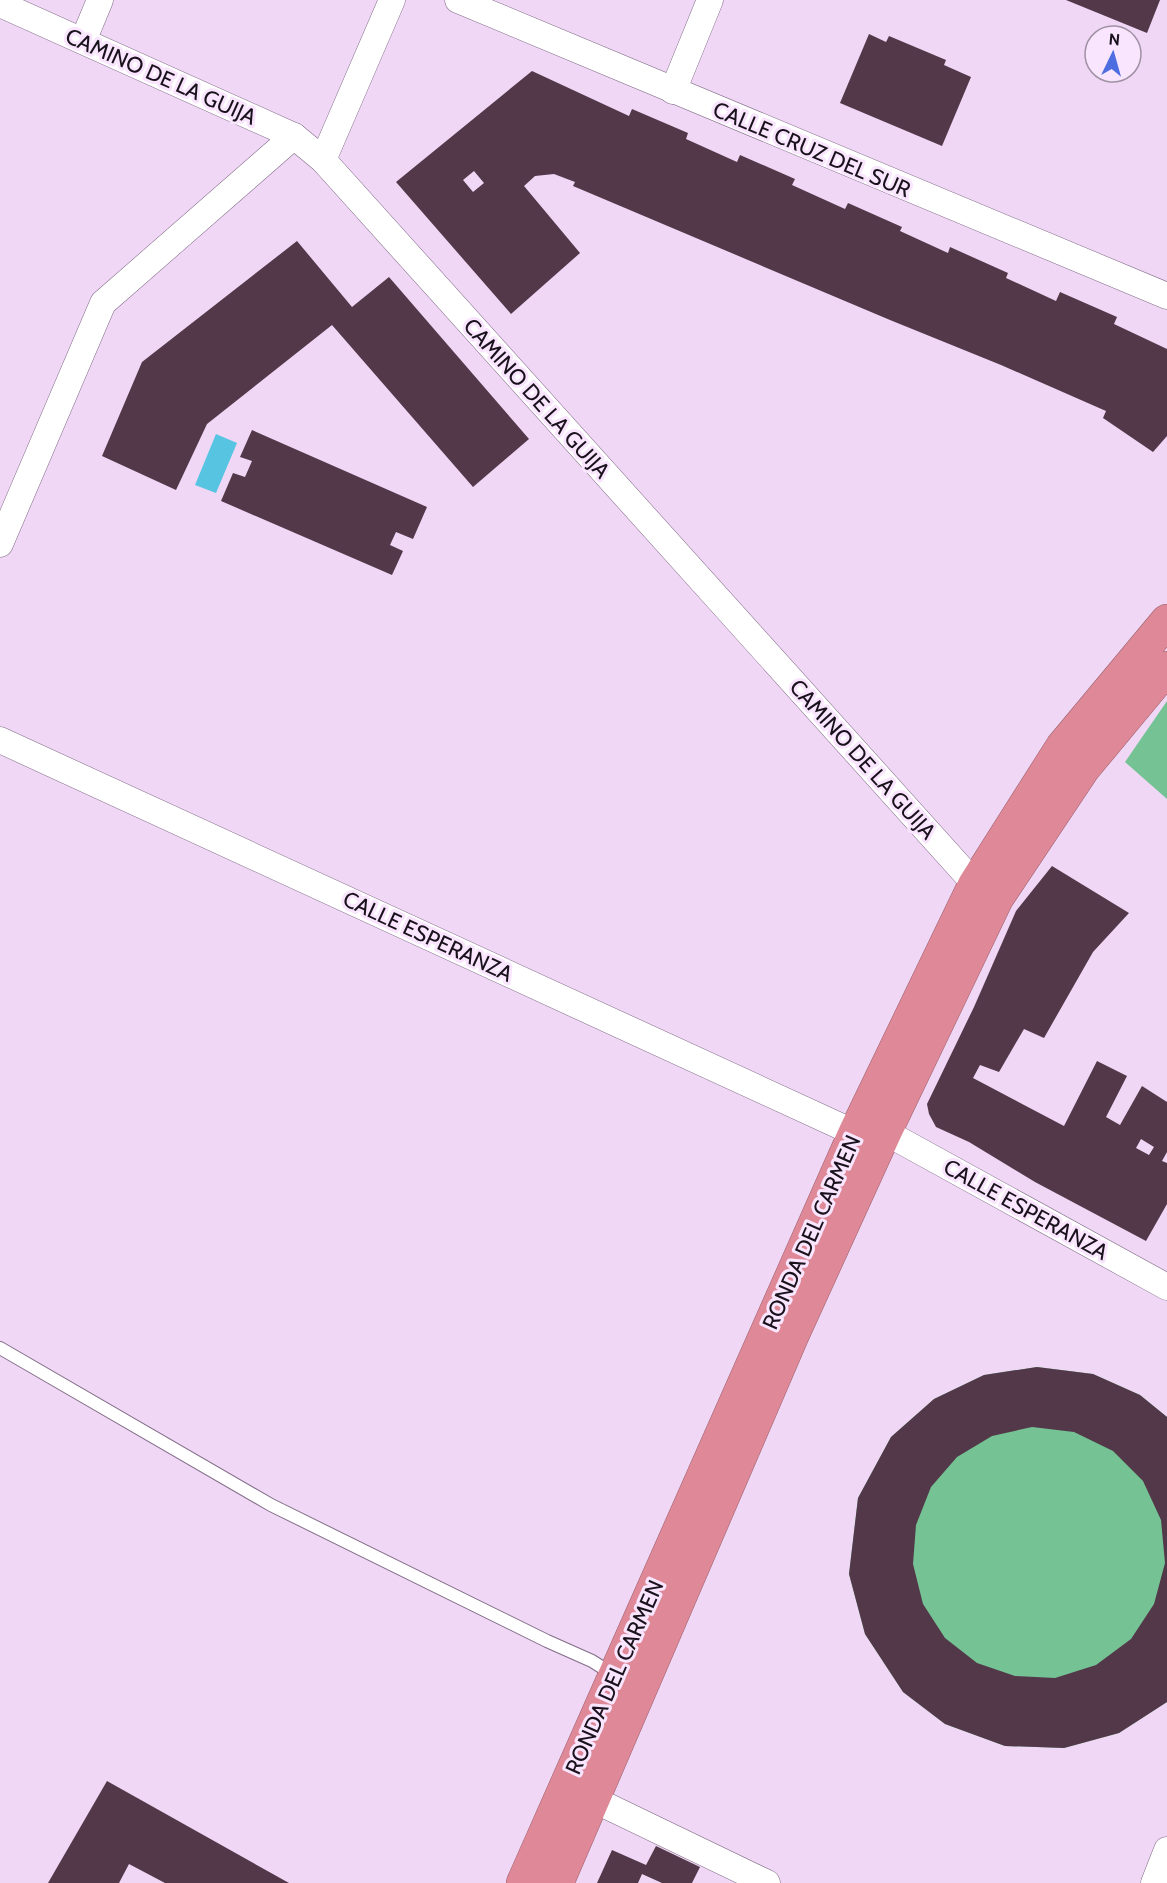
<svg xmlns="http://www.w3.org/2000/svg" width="1167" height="1883" viewBox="0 0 1167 1883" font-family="Cabin,sans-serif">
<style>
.green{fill:#75c394}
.water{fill:#57c4e2}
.building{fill:#533849;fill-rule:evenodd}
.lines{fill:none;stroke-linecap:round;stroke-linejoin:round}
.lane-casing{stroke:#826d88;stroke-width:14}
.street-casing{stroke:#826d88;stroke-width:27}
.highway-casing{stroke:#9a5f6c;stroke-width:34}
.lane{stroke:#fff;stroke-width:12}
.street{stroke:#fff;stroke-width:26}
.highway{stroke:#df8998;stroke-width:33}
.labels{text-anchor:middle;stroke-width:6;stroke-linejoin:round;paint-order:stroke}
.street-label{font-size:22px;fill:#19111b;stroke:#f9e6fe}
</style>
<rect width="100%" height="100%" fill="#efd7f5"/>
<!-- green -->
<g class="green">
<path d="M1167,701V799L1125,762Z"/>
<path d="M1037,1367L1093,1374L1140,1395L1167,1417V1702L1119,1733L1064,1748L1005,1746L945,1724L903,1692L865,1634L849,1574L858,1498L891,1437L934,1399L984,1375Z"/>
</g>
<!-- water -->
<path class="water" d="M216,434L237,443L216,493L195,485Z"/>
<!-- building -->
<g class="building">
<path d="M1066,0H1160L1147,33Z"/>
<path d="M869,34L886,42L889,36L946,60L944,65L971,77L942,146L840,103Z"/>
<path d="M532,71L629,116L632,109L688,133L686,139L737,162L740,155L795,179L792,185L845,209L848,203L902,227L900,231L948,253L950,247L1008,273L1006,278L1056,301L1060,292L1117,317L1114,324L1167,349V436L1153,452L1103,418L1106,411L1001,365L890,320L573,186L575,182L554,174L535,176L524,186L580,253L511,314L396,182ZM474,171L484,183L473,192L463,180Z"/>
<path d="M297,241L352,307L389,277L529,439L473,487L332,325L207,424L176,490L102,456L142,362Z"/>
<path d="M252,430L427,507L413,539L396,532L390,545L403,551L392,575L221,501L233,473L245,477L252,461L240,457Z"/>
<path d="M1052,866L1129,913L1093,952L1044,1038L1024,1029L999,1072L980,1065L973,1078L1064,1126L1097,1061L1127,1076L1106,1117L1120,1125L1142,1086L1167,1102V1152L1162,1161L1167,1163V1204L1146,1241L1035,1182L969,1142L936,1127L929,1114L927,1104L974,1007L1016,911ZM1141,1139L1154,1147L1149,1155L1136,1148Z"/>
<path d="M1037,1367L1093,1374L1140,1395L1167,1417V1702L1119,1733L1064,1748L1005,1746L945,1724L903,1692L865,1634L849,1574L858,1498L891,1437L934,1399L984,1375ZM1032,1427L1074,1432L1113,1451L1143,1481L1161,1520L1165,1563L1154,1604L1131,1639L1096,1665L1055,1678L1015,1676L977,1663L945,1638L923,1604L913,1564L916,1525L931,1487L957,1457L992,1436Z"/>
<path d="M107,1781L289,1883H165L129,1864L119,1883H48Z"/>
<path d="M656,1846L700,1867L692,1883H662L642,1874L638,1883H597L612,1850L646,1865Z"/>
</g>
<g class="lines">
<defs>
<path id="lane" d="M0,1348L271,1505L547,1641L592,1661L614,1675"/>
<g id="street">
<path d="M458,0L1167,296"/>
<path d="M0,4L294,136L323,160L975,884L990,894"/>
<path d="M83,41L100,0"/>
<path d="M673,91L710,0"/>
<path d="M323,160L392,0"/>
<path d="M0,544L103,303L294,136"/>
<path d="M0,740L855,1133"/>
<path d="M885,1132L1167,1287"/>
<path d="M578,1792L767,1883"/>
<path d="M1154,1883L1167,1850"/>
</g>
<g id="highway">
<path d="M523,1883L855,1133L975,884L1062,747L1167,621"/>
<path d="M557,1883L792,1336L885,1132L997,898L1083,769L1167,668"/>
</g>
</defs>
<!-- lane casing -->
<use href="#lane" class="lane-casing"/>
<!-- street casing -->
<use href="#street" class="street-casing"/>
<!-- highway casing -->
<use href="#highway" class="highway-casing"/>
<!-- lane -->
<use href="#lane" class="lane"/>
<!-- street -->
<use href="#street" class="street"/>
<!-- highway -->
<use href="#highway" class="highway"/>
</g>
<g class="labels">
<!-- street labels -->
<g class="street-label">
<text transform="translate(161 76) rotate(24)" y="8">CAMINO DE LA GUIJA</text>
<text transform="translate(812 149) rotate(23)" y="8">CALLE CRUZ DEL SUR</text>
<text transform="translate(537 398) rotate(48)" y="8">CAMINO DE LA GUIJA</text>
<text transform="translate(863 759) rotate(48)" y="8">CAMINO DE LA GUIJA</text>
<text transform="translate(428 936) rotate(25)" y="8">CALLE ESPERANZA</text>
<text transform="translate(1026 1209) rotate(29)" y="8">CALLE ESPERANZA</text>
<text transform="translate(811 1232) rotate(-66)" y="8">RONDA DEL CARMEN</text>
<text transform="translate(614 1677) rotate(-66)" y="8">RONDA DEL CARMEN</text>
</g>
</g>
<!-- north arrow -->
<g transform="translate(1113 54) rotate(5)"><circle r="28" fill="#f9e6fe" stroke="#9f91a3" stroke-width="1.5"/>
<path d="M0-4.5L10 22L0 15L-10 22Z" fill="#4e6de1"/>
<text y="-9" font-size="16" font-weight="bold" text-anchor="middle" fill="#19111b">N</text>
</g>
</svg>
